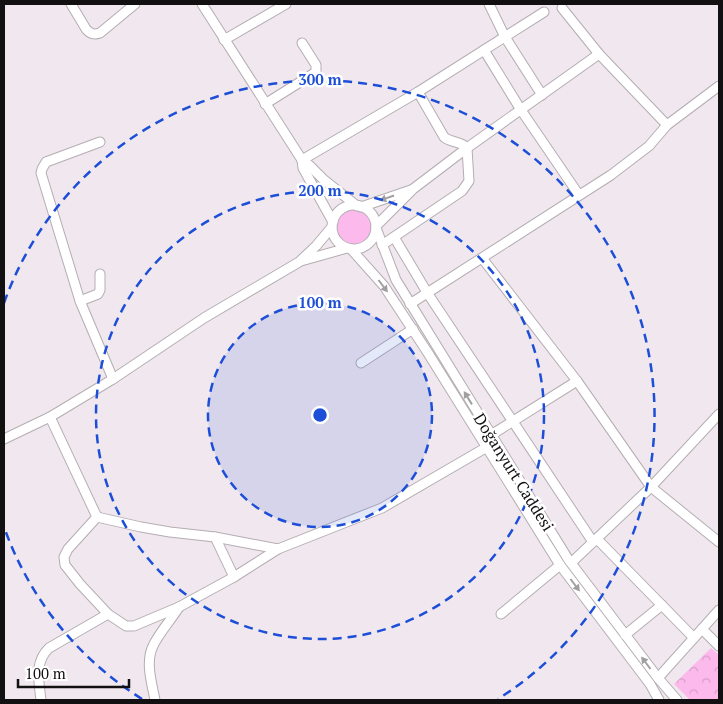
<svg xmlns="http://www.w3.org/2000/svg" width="723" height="704" viewBox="0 0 723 704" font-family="'PT Serif',serif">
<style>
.grass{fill:#fbb9ec}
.park{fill:url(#park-crowns)}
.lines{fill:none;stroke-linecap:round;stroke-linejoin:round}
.minor-casing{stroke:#b4adb2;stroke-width:11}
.minor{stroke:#fff;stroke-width:9}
.oneway{fill:#a19fa0}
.ring{fill:none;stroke:#1d4ed8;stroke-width:2.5;stroke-dasharray:9 6}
.labels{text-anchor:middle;stroke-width:5;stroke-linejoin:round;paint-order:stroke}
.street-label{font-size:16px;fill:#131012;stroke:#fff}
.centre{fill:#1d4ed8;stroke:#fff;stroke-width:2.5}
.ring-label{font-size:15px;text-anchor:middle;font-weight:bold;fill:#1d4ed8;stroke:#fff;stroke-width:5;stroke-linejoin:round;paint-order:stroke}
</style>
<defs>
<pattern id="park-crowns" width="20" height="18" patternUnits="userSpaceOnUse" patternTransform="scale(1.25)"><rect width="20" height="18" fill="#fbb9ec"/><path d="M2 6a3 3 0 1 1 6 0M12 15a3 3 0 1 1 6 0" fill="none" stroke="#d69ec9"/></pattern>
</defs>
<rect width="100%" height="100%" fill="#f0e8ee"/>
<!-- grass -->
<circle class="grass" cx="354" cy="227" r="18"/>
<!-- park -->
<path class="park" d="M711,648L719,655V700H690L674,684Z"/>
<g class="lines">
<defs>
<g id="minor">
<path d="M71,4L86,29C90,34 94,35 100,33L135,4"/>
<path d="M202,4L302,160L303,168L333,222"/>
<path d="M489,4L505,37L542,95"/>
<path d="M562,8L599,54L667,125"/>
<path d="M224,40L286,4"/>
<path d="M484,50L521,110L579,195"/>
<path d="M265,104L316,72V65L302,43"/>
<path d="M100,142L46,162L42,169L41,173L80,301L113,379"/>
<path d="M302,160L418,92L544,12"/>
<path d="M302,160L309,165L323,179L357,206"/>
<circle cx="354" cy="227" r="22"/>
<path d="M361,207L411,190"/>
<path d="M376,226L413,189L467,148L599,54"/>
<path d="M376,228L396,280L568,559L658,678L677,700"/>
<path d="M394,237L428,294L593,542"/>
<path d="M382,245L462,191L469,181L467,148C461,141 451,143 444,137L418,92"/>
<path d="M351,249L384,286L428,353L560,565L650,684L659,700"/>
<path d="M482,258L577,381L651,487L719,542"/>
<path d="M301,261L347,248"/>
<path d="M80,301L98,294L100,290V274"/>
<path d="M410,304L611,175L649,146L667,125L719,86"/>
<path d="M361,363L413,329"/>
<path d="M50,417L97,517"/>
<path d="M491,435L577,381"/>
<path d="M4,439L50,417L113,379L204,318L299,262L316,246L332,227"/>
<path d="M97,517L68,549L64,557L65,565L80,584L108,614L126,626H134L179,607L234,577L278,549L382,508L487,447"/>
<path d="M97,517L141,527L170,532L215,537L278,549"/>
<path d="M215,537L234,577"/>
<path d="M597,539L694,638"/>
<path d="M571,563L651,487L719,414"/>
<path d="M501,614L560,565"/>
<path d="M702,629L719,646"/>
<path d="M625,635L662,605"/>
<path d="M658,678L719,610"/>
<path d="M41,700C39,682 34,662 49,648L108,614"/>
<path d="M155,700C152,684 145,662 153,646C159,633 171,620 179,607"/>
</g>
</defs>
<!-- minor casing -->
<use href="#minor" class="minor-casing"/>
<!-- minor -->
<use href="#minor" class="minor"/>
</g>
<!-- one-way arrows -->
<defs><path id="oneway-solid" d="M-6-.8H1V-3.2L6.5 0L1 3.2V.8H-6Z" transform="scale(1.25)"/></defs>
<g class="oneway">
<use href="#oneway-solid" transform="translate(387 198) rotate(161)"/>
<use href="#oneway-solid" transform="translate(383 286) rotate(53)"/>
<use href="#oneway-solid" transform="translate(468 398) rotate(-122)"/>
<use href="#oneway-solid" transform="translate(575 585) rotate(53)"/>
<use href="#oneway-solid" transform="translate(646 663) rotate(-127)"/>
</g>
<!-- distance rings -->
<circle cx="320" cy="415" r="112" fill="#1d4ed8" fill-opacity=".12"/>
<g class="ring">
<circle cx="320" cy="415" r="112"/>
<circle cx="320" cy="415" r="224"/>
<path d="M142 699A335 335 0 0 1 4 527M4 303A335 335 0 1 1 498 699"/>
</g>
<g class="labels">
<!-- street labels -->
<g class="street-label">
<text transform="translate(514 472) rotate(58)" y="6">Doğanyurt Caddesi</text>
</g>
</g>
<circle cx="320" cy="415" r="8" class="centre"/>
<g class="ring-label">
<text x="320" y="85">300 m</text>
<text x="320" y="196">200 m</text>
<text x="320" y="308">100 m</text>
</g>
<!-- border -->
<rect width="723" height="704" fill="none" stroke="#131012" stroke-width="10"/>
<!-- scale -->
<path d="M18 679v8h111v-8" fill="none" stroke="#131012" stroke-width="2.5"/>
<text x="25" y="679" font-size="15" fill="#131012" stroke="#ffffff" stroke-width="4" paint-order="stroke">100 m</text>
</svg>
